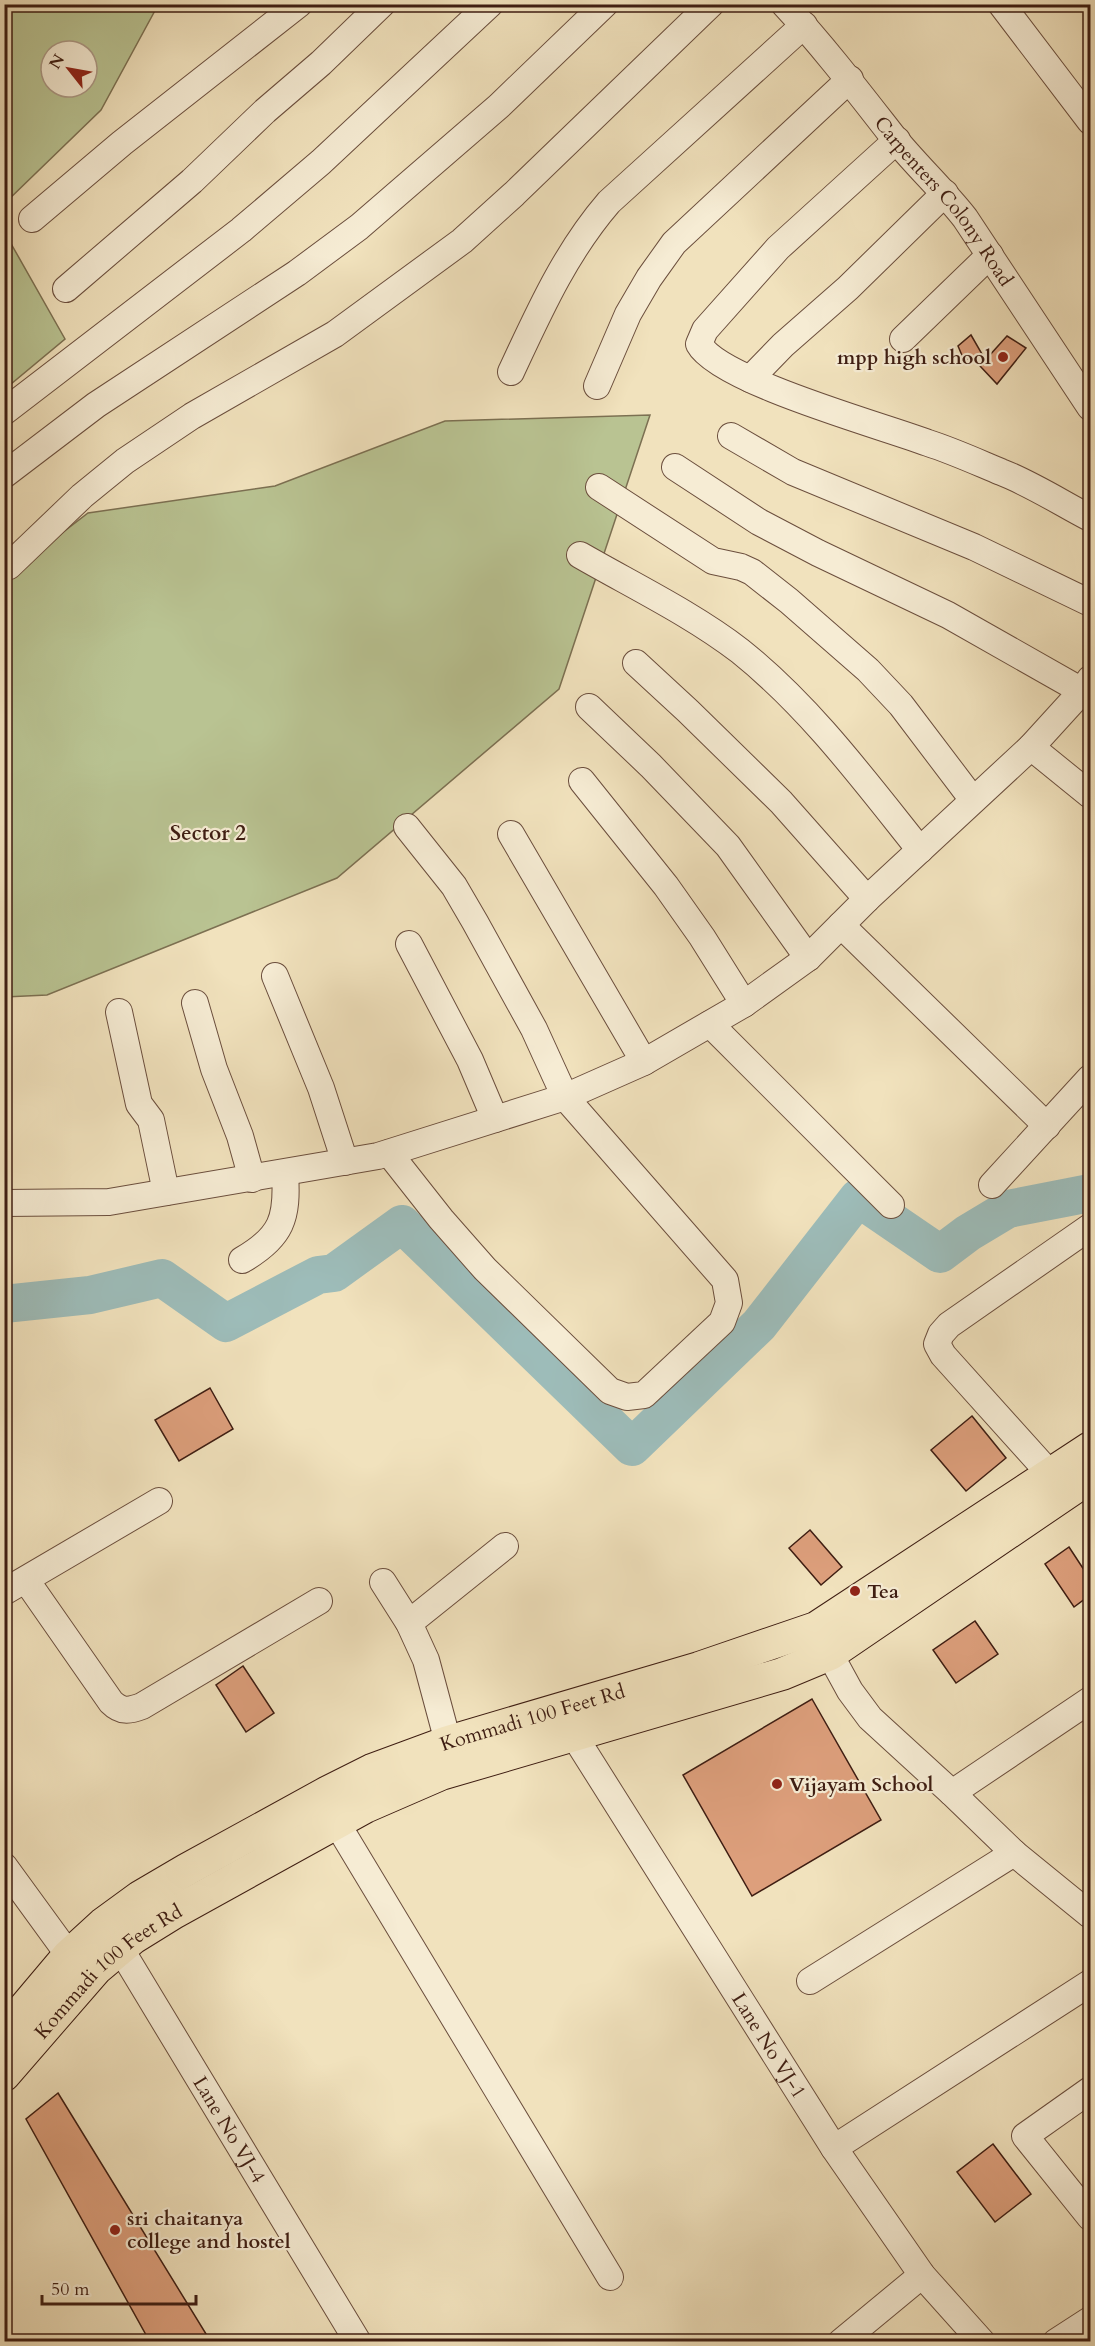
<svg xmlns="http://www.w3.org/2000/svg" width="1095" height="2346" viewBox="0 0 1095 2346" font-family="Cardo,serif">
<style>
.grass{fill:#b9c392;stroke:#7c7052;stroke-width:1.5;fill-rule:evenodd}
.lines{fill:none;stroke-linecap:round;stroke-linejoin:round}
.river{stroke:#9dbcb9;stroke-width:38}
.building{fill:#dd9f7c;stroke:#3e1d12;stroke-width:1.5}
.minor-casing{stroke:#6b4e3d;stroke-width:28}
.major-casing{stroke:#3e1d12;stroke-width:34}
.minor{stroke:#f6ecd4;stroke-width:26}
.major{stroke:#f1e2bd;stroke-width:32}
.poi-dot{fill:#8f2418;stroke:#f6ecd4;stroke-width:2}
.labels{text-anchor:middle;stroke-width:4.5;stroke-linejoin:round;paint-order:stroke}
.street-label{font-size:20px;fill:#3e1d12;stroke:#f6ecd4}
.poi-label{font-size:20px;font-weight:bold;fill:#3e1d12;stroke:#f6ecd4;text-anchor:start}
.neighbourhood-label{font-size:21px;font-weight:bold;fill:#3e1d12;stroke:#f6ecd4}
</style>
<rect width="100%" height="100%" fill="#f1e2bd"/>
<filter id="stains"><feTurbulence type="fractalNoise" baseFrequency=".00333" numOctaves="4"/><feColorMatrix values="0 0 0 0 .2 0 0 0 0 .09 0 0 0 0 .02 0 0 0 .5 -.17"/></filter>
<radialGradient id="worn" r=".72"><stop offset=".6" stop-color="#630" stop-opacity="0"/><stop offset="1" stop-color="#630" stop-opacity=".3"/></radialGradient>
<!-- grass -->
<g class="grass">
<path d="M5,4L158,5L101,110L5,203ZM51,51H87V87H51Z"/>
<path d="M5,233L65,339L5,389H4Z"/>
<path d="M650,415L559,689L337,878L47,995L5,997V577L88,513L275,486L445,421Z"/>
</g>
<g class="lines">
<!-- river -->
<path class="river" d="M4,1304L90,1295L162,1278L226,1323L318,1275L334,1273L402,1224L632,1447L759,1325L858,1198L940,1254L968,1233L1008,1209L1090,1193"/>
</g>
<!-- building -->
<g class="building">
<path d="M971,335L982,354L964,360L958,346Z"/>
<path d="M1007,336L1026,348L997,384L980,366Z"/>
<path d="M210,1388L233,1429L179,1461L155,1420Z"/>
<path d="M972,1416L1006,1458L966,1491L931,1450Z"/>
<path d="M810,1530L842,1567L821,1585L789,1548Z"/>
<path d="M1069,1547L1090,1579V1595L1074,1607L1045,1564Z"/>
<path d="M975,1621L998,1654L956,1683L933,1650Z"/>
<path d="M243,1666L274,1713L246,1732L216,1685Z"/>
<path d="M812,1699L881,1820L752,1896L683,1775Z"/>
<path d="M58,2093L211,2342H150L26,2119Z"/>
<path d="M993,2144L1031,2194L995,2222L957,2172Z"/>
</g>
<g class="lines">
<defs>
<g id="minor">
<path id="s1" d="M784,4C824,47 859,93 895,139C917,166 943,190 965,218L1090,407"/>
<path d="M1001,4L1090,121"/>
<path d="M897,140L778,248L705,330L699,344C719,381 883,426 928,443C953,451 977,462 1001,472C1032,484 1061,503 1090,518"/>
<path d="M32,219L122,143L299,4"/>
<path d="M66,289L192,181L265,111L321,63L382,4"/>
<path d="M903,339L990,255"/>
<path d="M511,372C539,312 565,253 609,202L804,25"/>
<path d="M750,379L783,345L848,288L945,193"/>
<path d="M597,386L628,314L649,278L674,243L850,79"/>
<path d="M4,412L241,230L321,162L490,4"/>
<path d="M731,436L793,472L974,547L1090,603"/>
<path d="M675,467L759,522L818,553L948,615L1082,691"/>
<path d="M4,475L96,405L297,273L359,227L499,106L605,4"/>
<path d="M599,487L713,561L741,567L752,572L789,601L868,670L901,705L973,800"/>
<path d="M580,555C632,585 692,614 740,651C810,707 864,780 920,850"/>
<path d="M9,566L82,496L125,461L192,416L335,334L462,241L514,194L711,4"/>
<path d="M636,663L688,711L781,802L867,899"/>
<path d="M1090,679L1082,691L1031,747L1090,795"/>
<path d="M589,707L651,766L728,846L808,958"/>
<path d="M582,781L666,886L702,937L744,1004"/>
<path d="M511,834L644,1062"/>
<path d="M841,925L1047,1126"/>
<path d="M409,944L470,1060L495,1119"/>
<path d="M275,976L321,1088L345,1162"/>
<path d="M195,1003L214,1069L240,1136L252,1179"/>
<path d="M119,1012L139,1104L151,1120L166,1192"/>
<path d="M710,1024L891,1205"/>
<path d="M389,1153L441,1219L485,1269L610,1391L627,1397L644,1395L722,1322L729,1303L725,1280L565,1097L534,1029L475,922L454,886L407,827"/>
<path d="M992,1185L1090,1078"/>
<path d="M4,1203L109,1202L378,1156L565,1097L644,1062L744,1004L808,958L867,899L1031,747"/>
<path d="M242,1260C282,1237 288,1218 285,1173"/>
<path d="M1051,1475L943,1355L937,1344L941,1334L949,1325L1090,1227"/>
<path d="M26,1580L111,1702C121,1712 129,1711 142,1706L319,1601"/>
<path d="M383,1582L409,1623L426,1660L448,1742"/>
<path d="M4,1592L159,1501"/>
<path d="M409,1623L505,1546"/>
<path d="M821,1638L850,1691L870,1718L952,1793L1090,1700"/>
<path id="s2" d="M573,1734L834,2148L922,2275L982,2342"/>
<path d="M952,1793L1014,1853L1090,1915"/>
<path d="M336,1822L610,2277"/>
<path d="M4,1866L79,1969"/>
<path id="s3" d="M120,1948L358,2342"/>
<path d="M810,1981L1014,1853"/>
<path d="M1090,2090L1025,2136L1090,2217"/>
<path d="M834,2148L1090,1983"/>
<path d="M841,2342L922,2275"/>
<path d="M1056,2342L1090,2320"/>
</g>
<g id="major">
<path id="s4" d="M4,2032L68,1956L103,1924L140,1897L186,1870L328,1792L372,1770L448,1742L699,1668L816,1628L1090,1448"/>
<path id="s5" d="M4,2075L96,1969L133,1938L175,1912L365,1807L441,1774L782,1674L830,1654L1090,1477"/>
</g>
</defs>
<!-- minor casing -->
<use href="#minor" class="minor-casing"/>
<!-- major casing -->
<use href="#major" class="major-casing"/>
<!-- minor -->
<use href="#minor" class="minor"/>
<!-- major -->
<use href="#major" class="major"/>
</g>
<!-- markers -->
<g class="poi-dot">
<circle cx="1003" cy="357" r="6"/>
<circle cx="855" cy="1591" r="6"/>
<circle cx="777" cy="1784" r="6"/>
<circle cx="115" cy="2230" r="6"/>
</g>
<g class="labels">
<!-- street labels -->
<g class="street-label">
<text dy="7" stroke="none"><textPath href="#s1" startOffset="254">Carpenters Colony Road</textPath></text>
<text dy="7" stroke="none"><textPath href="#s4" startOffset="626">Kommadi 100 Feet Rd</textPath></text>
<text dy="7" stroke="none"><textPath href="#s5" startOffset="148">Kommadi 100 Feet Rd</textPath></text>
<text dy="7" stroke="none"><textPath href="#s2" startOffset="368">Lane No VJ-1</textPath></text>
<text dy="7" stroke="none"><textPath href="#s3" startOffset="212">Lane No VJ-4</textPath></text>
</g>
<!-- poi labels -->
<g class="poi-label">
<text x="991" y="364" text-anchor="end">mpp high school</text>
<text x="867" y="1598">Tea</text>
<text x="789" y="1791">Vijayam School</text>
<text x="127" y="2225">sri chaitanya<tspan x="127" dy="23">college and hostel</tspan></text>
</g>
<!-- neighbourhood labels -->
<g class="neighbourhood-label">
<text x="208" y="840">Sector 2</text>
</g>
</g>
<!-- margin -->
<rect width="1095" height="2346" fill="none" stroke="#f1e2bd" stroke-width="24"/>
<rect x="6" y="6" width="1083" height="2334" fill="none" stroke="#3e1d12" stroke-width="3"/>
<rect x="12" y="12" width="1071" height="2322" fill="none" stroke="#3e1d12" stroke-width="1.5"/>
<!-- north arrow -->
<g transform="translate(69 69) rotate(301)"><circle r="28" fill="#f6ecd4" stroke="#ac9986" stroke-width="1.5"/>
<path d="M0-4.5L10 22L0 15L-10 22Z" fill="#8f2418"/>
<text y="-9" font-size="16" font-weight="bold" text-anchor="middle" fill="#3e1d12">N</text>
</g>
<!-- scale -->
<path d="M42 2295v9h154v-9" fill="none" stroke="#3e1d12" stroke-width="3"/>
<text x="51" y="2295" font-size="18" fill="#3e1d12" stroke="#f6ecd4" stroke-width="4.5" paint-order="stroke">50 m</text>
<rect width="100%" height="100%" filter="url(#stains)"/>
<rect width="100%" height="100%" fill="url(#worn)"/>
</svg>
